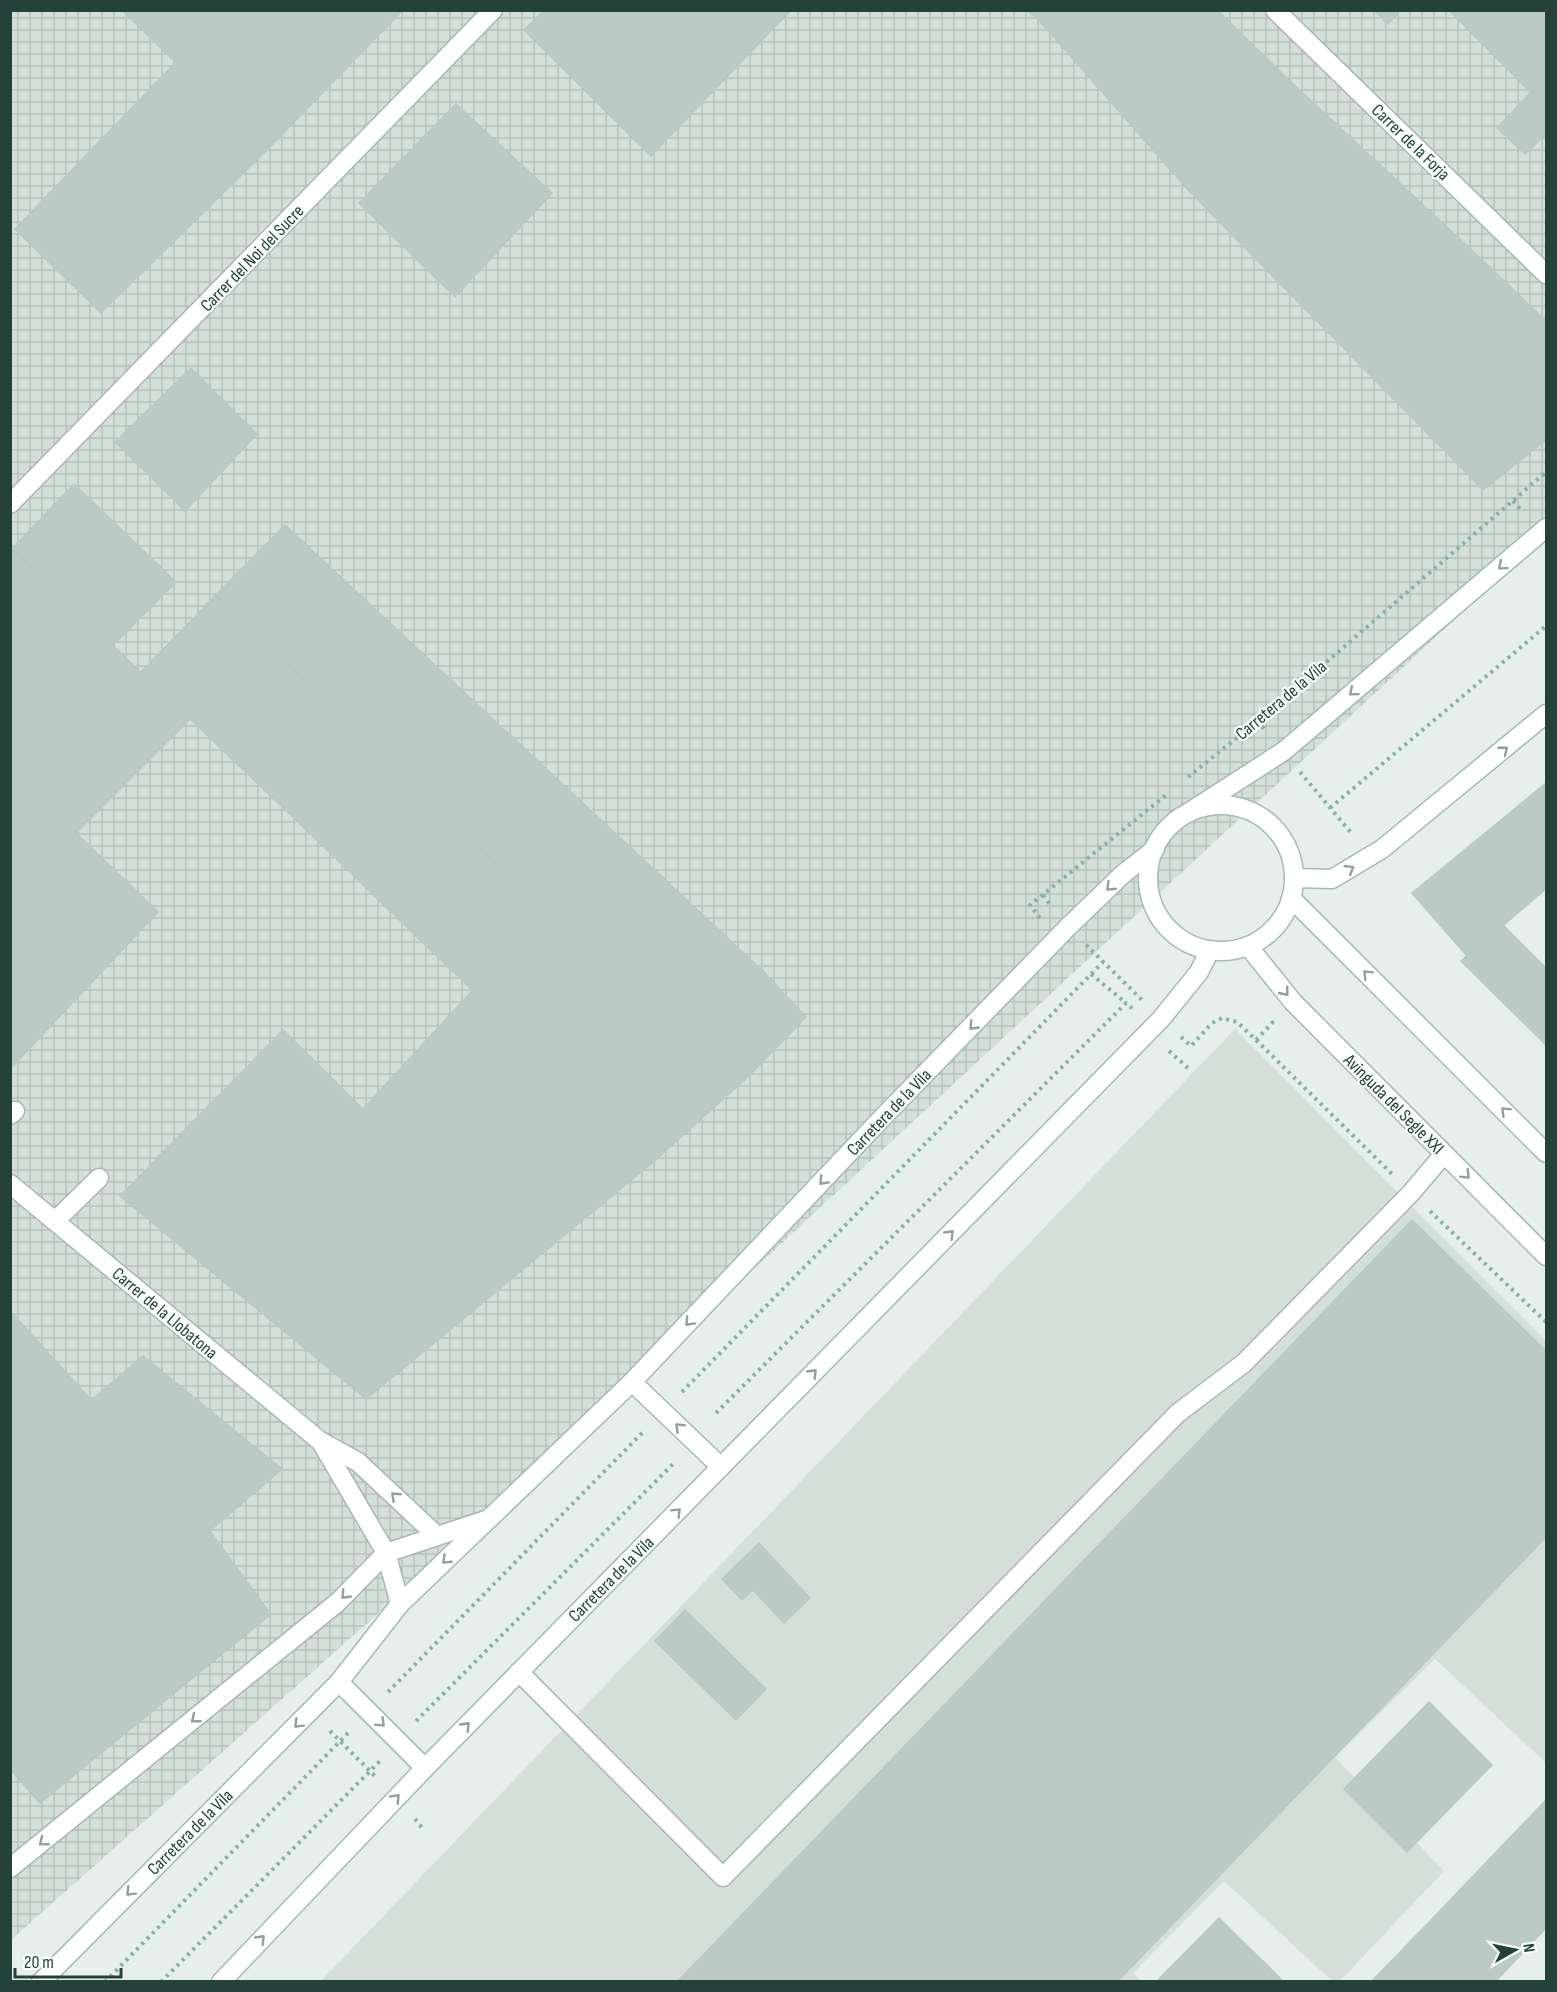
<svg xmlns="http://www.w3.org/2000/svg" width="1557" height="1992" viewBox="0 0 1557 1992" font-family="'Sofia Sans Condensed',sans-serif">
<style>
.built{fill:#d4dfda}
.industrial{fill:url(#industrial-grid)}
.building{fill:#bbcac4;stroke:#b8c9c2;stroke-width:1.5}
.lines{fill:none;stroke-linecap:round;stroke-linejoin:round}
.lane-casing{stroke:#a8b8b2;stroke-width:21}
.street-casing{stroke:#a8b8b2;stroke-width:21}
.secondary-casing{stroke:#a4bbb3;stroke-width:21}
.path{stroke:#86b3a5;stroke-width:4;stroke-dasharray:3 4.5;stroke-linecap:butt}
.lane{stroke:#fff;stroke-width:18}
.street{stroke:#fff;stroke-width:18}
.secondary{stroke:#fff;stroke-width:18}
.oneway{stroke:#92a09c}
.labels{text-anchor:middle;stroke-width:4.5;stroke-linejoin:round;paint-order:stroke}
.street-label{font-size:18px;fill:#24423a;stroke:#f7fbf9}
</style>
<defs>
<pattern id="industrial-grid" width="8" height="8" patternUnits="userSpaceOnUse" patternTransform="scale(1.5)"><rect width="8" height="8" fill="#d4dfda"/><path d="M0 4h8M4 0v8" fill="none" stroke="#b6c1bc"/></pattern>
</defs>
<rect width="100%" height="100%" fill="#e6efeb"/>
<!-- built -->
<path class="built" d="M1235,1029L1546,1341V1763L1435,1659L1335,1757L1444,1871L1340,1981H1332L1224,1881L1133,1973L1141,1981L320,1982Z"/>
<!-- industrial -->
<path class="industrial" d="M11,11H1546V535L471,1531L11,1940Z"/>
<!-- building -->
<g class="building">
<path d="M122,10H403L266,151Z"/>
<path d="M545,10H791L651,156L524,30Z"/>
<path d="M1027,10H1060L1045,27Z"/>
<path d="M1060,10H1217L1291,82L1189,191L1045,27Z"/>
<path d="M1374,10H1401L1388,24Z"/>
<path d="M1449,10H1546V76L1530,92Z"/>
<path d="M175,63L266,151L101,313L15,229Z"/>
<path d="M1546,76V134L1525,154L1497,128Z"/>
<path d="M1291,82L1476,254L1368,373L1189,191Z"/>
<path d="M456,104L552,193L455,297L359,203Z"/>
<path d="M1476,254L1546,321V440L1483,490L1368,373Z"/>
<path d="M191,368L257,434L185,511L115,442Z"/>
<path d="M74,484L176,582L113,645L12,549Z"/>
<path d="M285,525L763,971L689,1048L216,595Z"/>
<path d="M12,549L190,719L10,899V550Z"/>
<path d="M216,595L376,750L301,825L141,672Z"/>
<path d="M376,750L689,1048L614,1127L301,825Z"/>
<path d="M1546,783V889L1467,956L1412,893Z"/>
<path d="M75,832L158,912L10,1069V899Z"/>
<path d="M1503,925L1546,968V1045L1461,961Z"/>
<path d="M763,971L806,1017L749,1076L652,1163L614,1127Z"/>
<path d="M472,991L652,1163L366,1399L120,1196L283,1030L363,1109Z"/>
<path d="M1412,1220L1546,1351V1537L1117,1982H677Z"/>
<path d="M10,1311L92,1401L10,1471Z"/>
<path d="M143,1356L282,1469L171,1564L60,1427Z"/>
<path d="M60,1427L171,1564L209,1530L271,1614L40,1803L10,1769V1471Z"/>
<path d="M759,1543L810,1598L784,1623L753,1590L742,1600L722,1579Z"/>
<path d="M685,1610L766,1689L736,1720L655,1641Z"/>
<path d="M1429,1702L1492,1765L1407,1852L1344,1789Z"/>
<path d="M1546,1800V1928L1495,1982L1431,1920Z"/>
<path d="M1219,1918L1282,1980L1156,1982Z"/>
<path d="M1431,1920L1495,1982H1371Z"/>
</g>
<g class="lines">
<defs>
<g id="lane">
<path d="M10,1115L15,1111"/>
<path d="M55,1221L99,1178"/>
<path d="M519,1672L723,1877L1178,1413L1244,1363L1411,1193L1444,1154"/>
</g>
<g id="street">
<path d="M1275,10L1546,274"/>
<path d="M10,504L493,10"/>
<path d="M1291,898L1546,1153"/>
<path d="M1248,946L1293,1002L1546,1256"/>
<path d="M10,1184L320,1441L358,1462L437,1536"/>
<path d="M321,1442L386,1553L400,1604"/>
<path d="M10,1868L338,1602L386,1553L489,1519"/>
</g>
<g id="secondary">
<circle cx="1221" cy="878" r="73"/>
<path d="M1188,813L1284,751L1546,528"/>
<path d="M1294,878L1332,879L1382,849L1546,714"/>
<path d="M632,1382L721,1467"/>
<path d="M339,1682L425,1768"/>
<path d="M41,1982L339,1682L400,1604L632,1382L881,1119L1068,927L1123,874L1155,849"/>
<path d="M221,1982L425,1768L1161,1019L1199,972L1210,950"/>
</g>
</defs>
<!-- lane casing -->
<use href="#lane" class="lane-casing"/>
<!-- street casing -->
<use href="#street" class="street-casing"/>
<!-- secondary casing -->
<use href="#secondary" class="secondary-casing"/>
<!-- path -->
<g class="path">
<path d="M1513,501L1523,512"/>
<path d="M1257,721L1267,732"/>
<path d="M1300,772L1353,835"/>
<path d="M1188,777L1263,717L1546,472"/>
<path d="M1330,808L1546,626"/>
<path d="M1043,895L1051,906"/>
<path d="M1040,918L1030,905L1166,795"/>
<path d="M1086,945L1143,1001"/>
<path d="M1091,974L1126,1003"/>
<path d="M1181,1037L1191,1046L1212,1023L1222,1018L1237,1022L1256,1040L1275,1020"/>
<path d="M1256,1040L1392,1174"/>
<path d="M1169,1051L1189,1069"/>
<path d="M1430,1211L1546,1322"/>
<path d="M682,1392L1103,962"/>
<path d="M716,1413L1126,1003L1134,1010"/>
<path d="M388,1692L645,1430"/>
<path d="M416,1721L673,1464"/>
<path d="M330,1731L377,1778"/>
<path d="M415,1819L423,1829"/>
<path d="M105,1982L351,1730"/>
<path d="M161,1982L380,1761"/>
</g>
<!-- lane -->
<use href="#lane" class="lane"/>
<!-- street -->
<use href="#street" class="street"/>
<!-- secondary -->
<use href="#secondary" class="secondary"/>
</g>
<!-- one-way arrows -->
<defs><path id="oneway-chevron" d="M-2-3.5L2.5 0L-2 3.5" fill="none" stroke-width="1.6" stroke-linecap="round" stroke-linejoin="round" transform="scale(1.5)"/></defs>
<g class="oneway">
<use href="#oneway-chevron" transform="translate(1502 566) rotate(140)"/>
<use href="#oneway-chevron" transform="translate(1353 692) rotate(140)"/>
<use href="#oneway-chevron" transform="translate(1504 750) rotate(-39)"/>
<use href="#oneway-chevron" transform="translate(1350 869) rotate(-31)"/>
<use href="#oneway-chevron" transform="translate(1110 887) rotate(136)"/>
<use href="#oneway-chevron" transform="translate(1367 974) rotate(-135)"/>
<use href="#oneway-chevron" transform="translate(1285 992) rotate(51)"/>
<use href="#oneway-chevron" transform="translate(973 1026) rotate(134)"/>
<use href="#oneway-chevron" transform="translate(1505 1111) rotate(-135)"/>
<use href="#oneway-chevron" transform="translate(1466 1175) rotate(45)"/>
<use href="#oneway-chevron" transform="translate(823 1181) rotate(133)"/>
<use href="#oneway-chevron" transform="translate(950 1234) rotate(-46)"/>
<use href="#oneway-chevron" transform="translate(689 1322) rotate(133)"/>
<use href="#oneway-chevron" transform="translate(813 1373) rotate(-46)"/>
<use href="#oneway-chevron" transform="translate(679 1427) rotate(-136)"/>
<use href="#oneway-chevron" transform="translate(395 1496) rotate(-137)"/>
<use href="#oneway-chevron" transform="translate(677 1512) rotate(-45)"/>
<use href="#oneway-chevron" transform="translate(446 1560) rotate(136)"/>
<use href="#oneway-chevron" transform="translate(345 1595) rotate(134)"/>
<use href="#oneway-chevron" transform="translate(195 1719) rotate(141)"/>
<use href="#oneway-chevron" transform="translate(381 1723) rotate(45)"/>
<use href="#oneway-chevron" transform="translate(298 1724) rotate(135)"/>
<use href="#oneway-chevron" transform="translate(466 1726) rotate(-46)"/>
<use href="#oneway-chevron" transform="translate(396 1798) rotate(-46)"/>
<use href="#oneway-chevron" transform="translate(43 1842) rotate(141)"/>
<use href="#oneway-chevron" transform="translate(130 1892) rotate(135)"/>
<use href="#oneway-chevron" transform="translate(261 1939) rotate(-46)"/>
</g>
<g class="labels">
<!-- street labels -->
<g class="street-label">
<text transform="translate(1411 142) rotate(44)" y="6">Carrer de la Forja</text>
<text transform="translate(252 258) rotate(-46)" y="6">Carrer del Noi del Sucre</text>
<text transform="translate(1281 700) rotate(-40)" y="6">Carretera de la Vila</text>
<text transform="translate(1394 1104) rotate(45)" y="6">Avinguda del Segle XXI</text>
<text transform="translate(889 1112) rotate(-46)" y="6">Carretera de la Vila</text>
<text transform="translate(165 1313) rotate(40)" y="6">Carrer de la Llobatona</text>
<text transform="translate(611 1579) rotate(-45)" y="6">Carretera de la Vila</text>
<text transform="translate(190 1832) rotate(-45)" y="6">Carretera de la Vila</text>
</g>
</g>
<!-- border -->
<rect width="1557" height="1992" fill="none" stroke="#24423a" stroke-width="24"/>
<!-- north arrow -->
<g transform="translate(1515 1950) rotate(81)" stroke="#f7fbf9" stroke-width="4.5" paint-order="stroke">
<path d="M0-4.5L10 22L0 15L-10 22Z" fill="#24423a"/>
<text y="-9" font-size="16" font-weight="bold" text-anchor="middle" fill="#24423a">N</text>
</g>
<!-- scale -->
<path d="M15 1968v9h106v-9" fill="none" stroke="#24423a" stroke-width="3"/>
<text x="24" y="1968" font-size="18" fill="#24423a" stroke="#f7fbf9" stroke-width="4.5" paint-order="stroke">20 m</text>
</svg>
